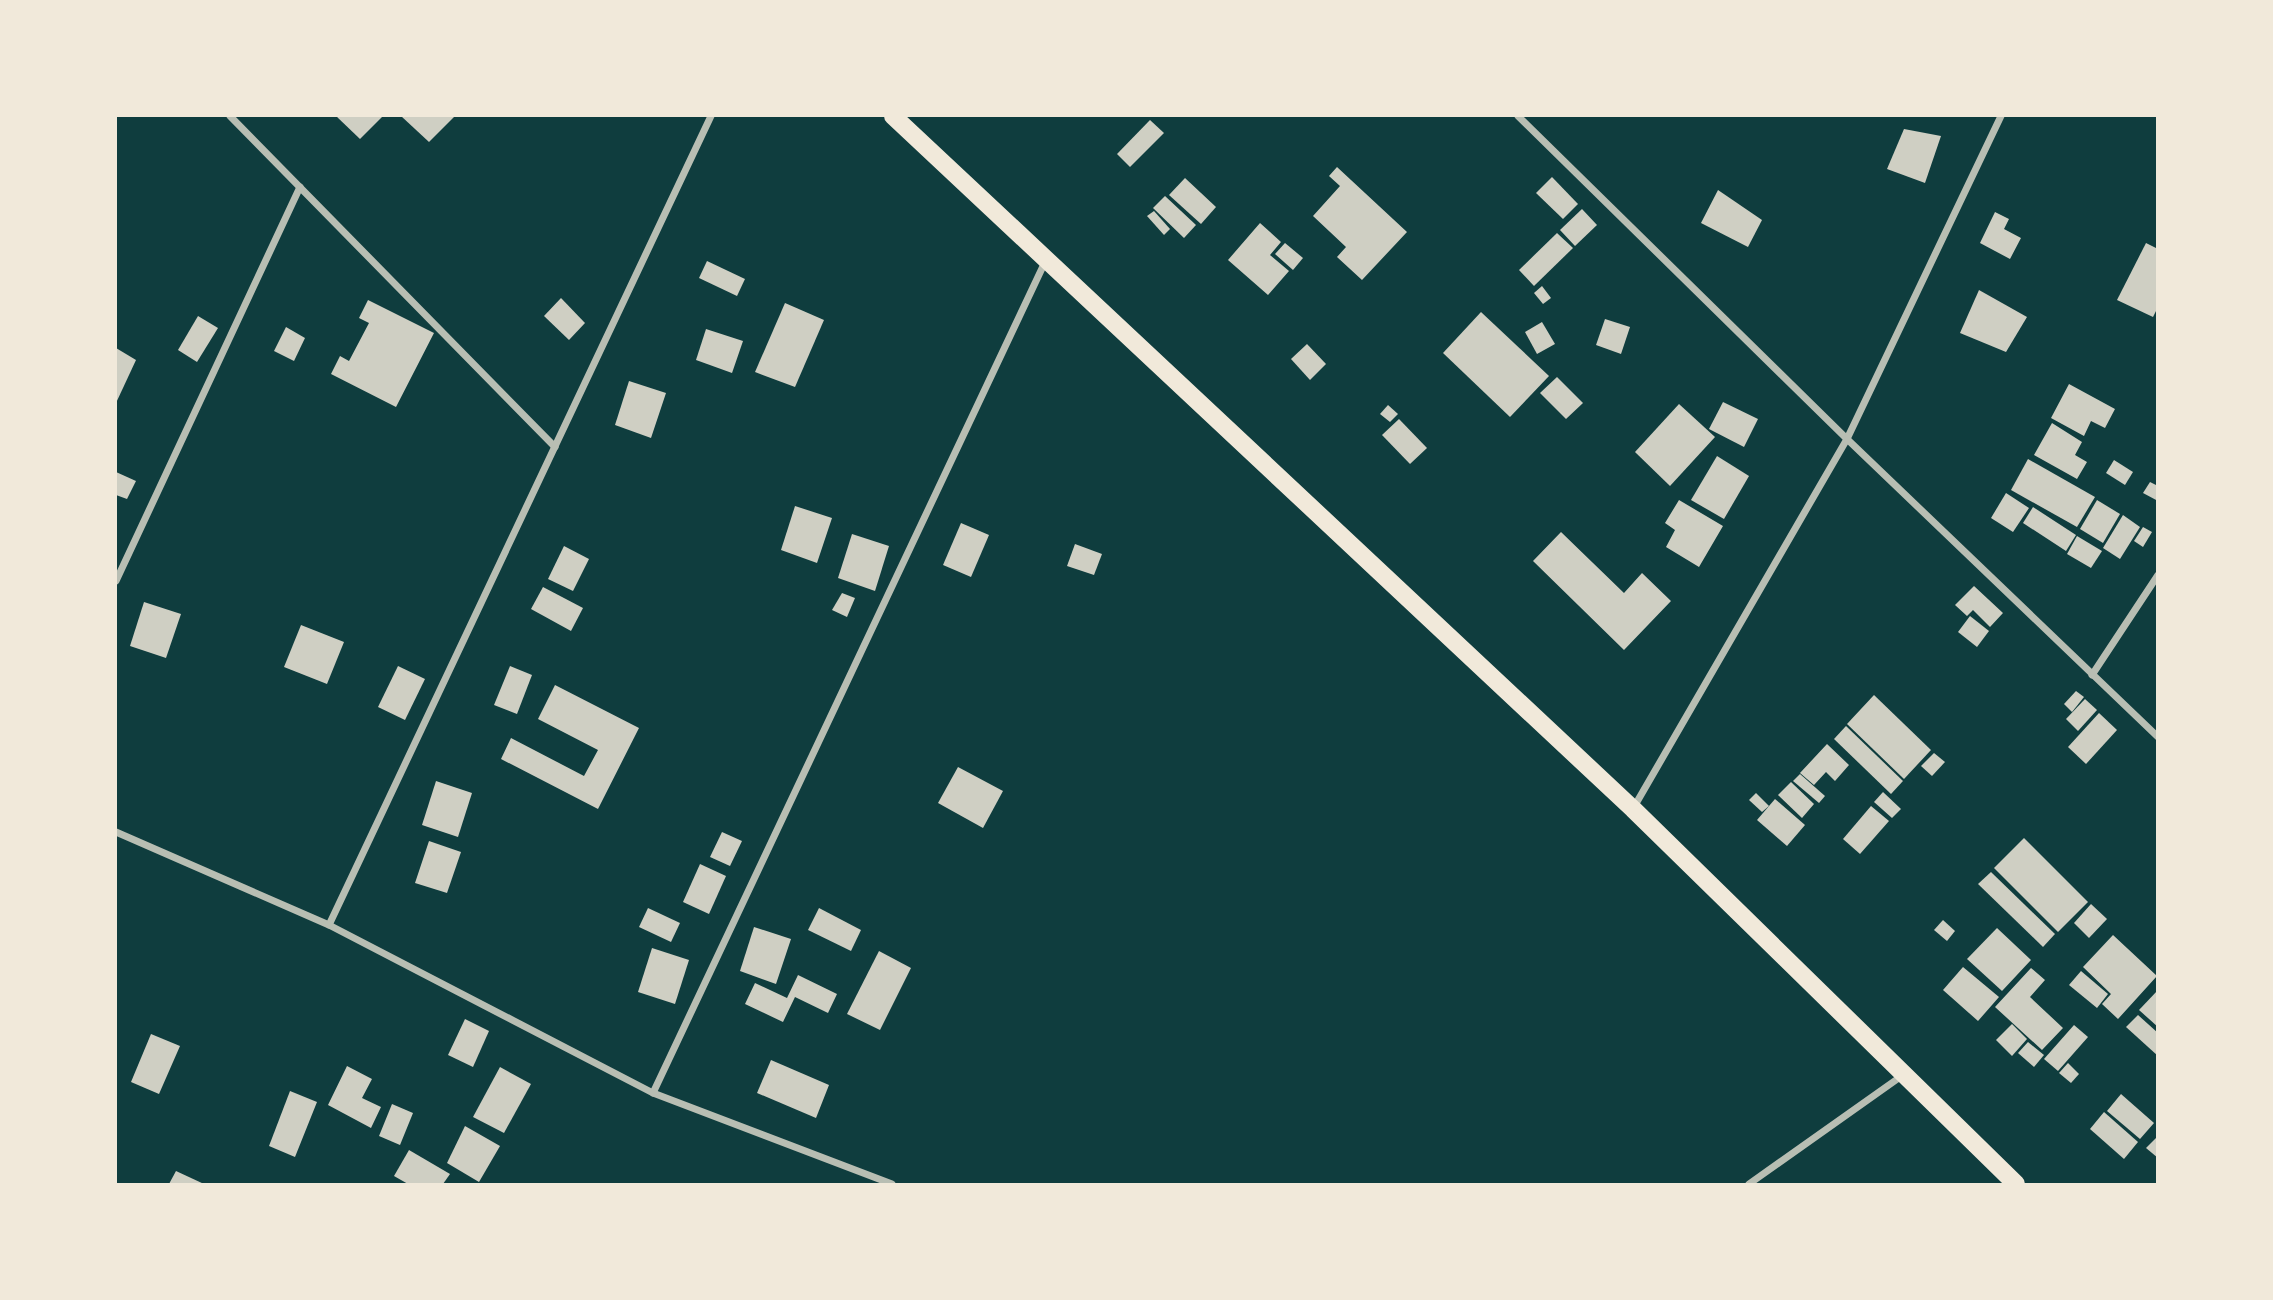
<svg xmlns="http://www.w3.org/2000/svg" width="2273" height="1300" viewBox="0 0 2273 1300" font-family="'Source Sans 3',sans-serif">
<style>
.building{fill:#cfcfc3}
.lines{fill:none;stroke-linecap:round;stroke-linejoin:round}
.minor{stroke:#b8beb3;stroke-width:7}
.primary{stroke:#f1e9da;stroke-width:18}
</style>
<rect width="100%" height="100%" fill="#0f3d3e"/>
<!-- building -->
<g class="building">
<path d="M336,116H383L360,139Z"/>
<path d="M401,116H455L429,142Z"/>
<path d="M1150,120L1164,133L1130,167L1117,154Z"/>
<path d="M1904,129L1941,136L1925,183L1887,169Z"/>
<path d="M1337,167L1407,232L1362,280L1337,257L1346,247L1313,216L1340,186L1329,176Z"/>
<path d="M1552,177L1578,204L1563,219L1536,193Z"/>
<path d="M1185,178L1216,207L1201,224L1169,195Z"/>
<path d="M1718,190L1762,220L1748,247L1701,223Z"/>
<path d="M1165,196L1196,225L1184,238L1153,208Z"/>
<path d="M1582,209L1597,225L1575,246L1560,230Z"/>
<path d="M1154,211L1170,229L1164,235L1147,216Z"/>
<path d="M1995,212L2009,219L2004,229L2021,238L2010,259L1980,243Z"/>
<path d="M1260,223L1281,242L1270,255L1289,271L1268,295L1228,260Z"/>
<path d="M1557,233L1573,248L1534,286L1519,270Z"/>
<path d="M1285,243L1303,258L1293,270L1275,254Z"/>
<path d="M2146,243L2158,249V307L2153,317L2117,300Z"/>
<path d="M707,261L745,279L737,296L699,278Z"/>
<path d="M1542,286L1551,298L1543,304L1534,293Z"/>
<path d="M1979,290L2027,317L2006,352L1960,333Z"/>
<path d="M561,298L585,323L569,340L544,316Z"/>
<path d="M368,300L434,333L396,407L331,374L340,356L349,361L369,323L359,318Z"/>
<path d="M785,303L824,320L795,387L755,372Z"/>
<path d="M1481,312L1549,376L1510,417L1443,353Z"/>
<path d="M198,316L218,328L197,362L178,350Z"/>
<path d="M1605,319L1630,327L1621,354L1596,345Z"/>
<path d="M1542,322L1555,344L1537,354L1525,332Z"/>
<path d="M286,327L305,338L294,361L274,351Z"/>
<path d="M706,329L743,341L732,373L696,360Z"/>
<path d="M1307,344L1326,364L1310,380L1291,359Z"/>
<path d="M116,348L136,360L116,403Z"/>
<path d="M1557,377L1583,403L1566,419L1540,393Z"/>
<path d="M629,381L666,393L651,438L615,425Z"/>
<path d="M2069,384L2115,409L2105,428L2091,421L2084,436L2051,418Z"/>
<path d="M1723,402L1758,419L1744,447L1709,429Z"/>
<path d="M1679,404L1715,437L1670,486L1635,452Z"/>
<path d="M1388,405L1398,414L1390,422L1380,414Z"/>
<path d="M1399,419L1427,448L1410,464L1382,435Z"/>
<path d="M2052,423L2082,442L2075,455L2087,462L2077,479L2034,455Z"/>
<path d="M1717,456L1749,476L1724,519L1691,500Z"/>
<path d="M2028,459L2095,497L2077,527L2011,490Z"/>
<path d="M2114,460L2133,472L2125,485L2106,473Z"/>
<path d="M116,472L136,481L127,499L116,495Z"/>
<path d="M2150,482L2158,486V501L2143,493Z"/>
<path d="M2006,493L2029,508L2013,532L1991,518Z"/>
<path d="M1679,500L1723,526L1699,567L1666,547L1675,530L1665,523Z"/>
<path d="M2097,500L2120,514L2103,543L2080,529Z"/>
<path d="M795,506L832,518L817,563L781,550Z"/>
<path d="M2033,507L2076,535L2066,551L2023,523Z"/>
<path d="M2123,515L2140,527L2120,559L2103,548Z"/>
<path d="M961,523L989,535L971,577L943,565Z"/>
<path d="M2143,527L2152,532L2143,547L2134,541Z"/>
<path d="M1561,532L1624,593L1642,573L1671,601L1624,650L1533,561Z"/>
<path d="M852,534L889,546L875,591L838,578Z"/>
<path d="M2077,536L2102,551L2091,568L2067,554Z"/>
<path d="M1075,544L1102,554L1094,575L1067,566Z"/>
<path d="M564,546L589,559L573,591L548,579Z"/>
<path d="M1974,586L2003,613L1990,627L1973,610L1967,616L1955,605Z"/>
<path d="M543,587L583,608L571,631L531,609Z"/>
<path d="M842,593L855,598L847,617L832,610Z"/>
<path d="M144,602L181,614L166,658L130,646Z"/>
<path d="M1970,616L1989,631L1977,647L1958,632Z"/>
<path d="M301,625L344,642L327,684L284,667Z"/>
<path d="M398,666L425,679L405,720L378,707Z"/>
<path d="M510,666L532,675L517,714L494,705Z"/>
<path d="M555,685L639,728L598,809L501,759L511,738L584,776L598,750L538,719Z"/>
<path d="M2076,691L2084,697L2072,712L2064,704Z"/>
<path d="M1874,695L1931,750L1904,779L1847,724Z"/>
<path d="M2085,699L2097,710L2078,731L2066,719Z"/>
<path d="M2099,713L2117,730L2086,764L2068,747Z"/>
<path d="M1846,726L1903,781L1891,794L1834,739Z"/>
<path d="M1827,744L1849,765L1835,781L1826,772L1814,785L1800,773Z"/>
<path d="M1934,753L1945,762L1932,776L1921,766Z"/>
<path d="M958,767L1003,791L983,828L938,803Z"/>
<path d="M1800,774L1825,796L1819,803L1793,781Z"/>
<path d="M436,781L472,793L458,837L422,825Z"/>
<path d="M1791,782L1814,804L1802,818L1778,795Z"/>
<path d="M1883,792L1901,809L1892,818L1874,802Z"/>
<path d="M1756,793L1769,806L1762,812L1749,800Z"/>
<path d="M1775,799L1805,825L1787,846L1757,820Z"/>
<path d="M1871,806L1889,821L1860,854L1843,839Z"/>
<path d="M722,832L742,841L730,866L710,857Z"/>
<path d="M2024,838L2088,902L2058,932L1994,868Z"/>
<path d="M429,841L461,852L447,893L415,883Z"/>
<path d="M700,864L726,876L709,914L683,902Z"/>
<path d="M1991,872L2055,934L2043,947L1978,884Z"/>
<path d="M2091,904L2107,919L2089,938L2074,923Z"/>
<path d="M648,908L680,923L671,942L639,927Z"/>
<path d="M819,908L861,930L851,951L808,930Z"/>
<path d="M1943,920L1955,931L1947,941L1934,930Z"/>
<path d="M754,927L791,939L776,984L740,971Z"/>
<path d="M1997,928L2031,960L2002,991L1967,959Z"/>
<path d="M2113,935L2157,976L2118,1019L2102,1004L2111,994L2083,967Z"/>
<path d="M652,948L689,960L675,1004L638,992Z"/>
<path d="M879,951L911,968L880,1030L847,1014Z"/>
<path d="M1963,967L1999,997L1978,1021L1943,990Z"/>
<path d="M2031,968L2045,980L2030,997L2063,1028L2042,1050L1995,1007Z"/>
<path d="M2081,971L2108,994L2097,1008L2069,985Z"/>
<path d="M798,975L837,994L828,1013L795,997L783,1022L745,1004L755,983L787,998Z"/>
<path d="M2158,990V1027L2139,1010Z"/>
<path d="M2138,1015L2158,1033V1056L2126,1027Z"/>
<path d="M465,1019L489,1031L473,1067L448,1055Z"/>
<path d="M2012,1024L2027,1039L2012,1056L1996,1040Z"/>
<path d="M2074,1025L2088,1037L2058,1071L2044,1059Z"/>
<path d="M151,1034L180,1046L159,1094L131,1082Z"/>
<path d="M2028,1042L2044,1055L2034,1067L2018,1053Z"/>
<path d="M771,1060L829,1085L816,1118L757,1093Z"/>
<path d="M2068,1063L2079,1074L2071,1083L2059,1073Z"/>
<path d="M347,1066L372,1079L362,1098L381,1107L371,1128L328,1105Z"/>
<path d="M500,1067L531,1084L504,1133L473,1117Z"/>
<path d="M290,1091L317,1102L295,1157L269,1146Z"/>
<path d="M2121,1094L2154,1123L2140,1139L2107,1111Z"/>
<path d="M392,1104L413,1113L400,1145L379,1136Z"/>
<path d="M2104,1112L2138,1142L2124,1159L2090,1129Z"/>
<path d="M465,1126L500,1146L479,1182L447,1163Z"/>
<path d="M2158,1136V1158L2146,1148Z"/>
<path d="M409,1150L450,1174L443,1184H408L394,1176Z"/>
<path d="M176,1171L204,1184H169Z"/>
</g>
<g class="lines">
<!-- minor -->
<g class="minor">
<path d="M230,116L555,447"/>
<path d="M1518,116L1847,439L2158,737"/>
<path d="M116,581L300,187"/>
<path d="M2092,675L2158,575"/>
<path d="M1634,807L1847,439L2001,116"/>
<path d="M116,832L329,925L653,1093L892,1184"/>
<path d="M329,925L711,116"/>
<path d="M653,1093L1045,262"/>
<path d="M1749,1184L1903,1075"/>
</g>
<!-- primary -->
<path class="primary" d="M893,116L1633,809L2016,1184"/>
</g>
<!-- border -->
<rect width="2273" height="1300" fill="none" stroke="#f1e9da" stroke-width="234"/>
</svg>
